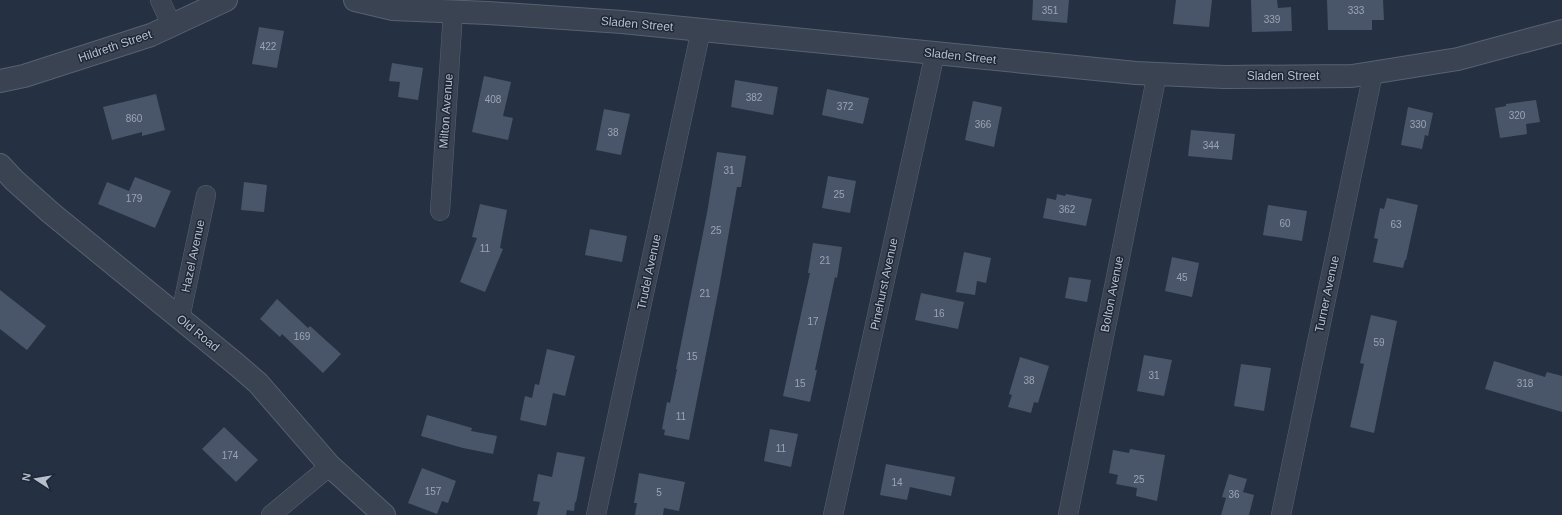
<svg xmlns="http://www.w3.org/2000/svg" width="1562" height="515" viewBox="0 0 1562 515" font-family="Helvetica,sans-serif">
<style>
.building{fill:#495569}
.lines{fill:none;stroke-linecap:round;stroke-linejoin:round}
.minor-casing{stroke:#58616f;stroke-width:20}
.tertiary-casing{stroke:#58616f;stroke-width:24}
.minor{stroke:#3a4352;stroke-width:19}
.tertiary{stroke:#3a4352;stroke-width:22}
.labels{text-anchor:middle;stroke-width:3;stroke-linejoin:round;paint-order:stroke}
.number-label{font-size:10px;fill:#9ca4b3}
.street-label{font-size:12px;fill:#b7bfcc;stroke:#1e2837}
</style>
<rect width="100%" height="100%" fill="#253143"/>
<!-- building -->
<g class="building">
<path d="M1033,0H1069L1067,23L1032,20Z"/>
<path d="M1176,0H1212L1209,27L1173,24Z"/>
<path d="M1251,0H1277L1278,8L1291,7L1292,31L1252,32Z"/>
<path d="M1327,0H1383L1384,20H1372V30H1328Z"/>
<path d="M259,27L284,31L277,68L252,64Z"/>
<path d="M392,63L423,68L418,100L398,97L400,82L389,81Z"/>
<path d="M484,76L511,82L503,116L513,118L508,140L472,132Z"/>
<path d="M735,80L778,87L773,115L731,107Z"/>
<path d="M827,89L869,98L863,124L822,115Z"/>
<path d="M156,94L165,130L142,136V132L112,140L103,107Z"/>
<path d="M1536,100L1540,122L1526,124L1527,134L1500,138L1495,108L1506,106V104Z"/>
<path d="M973,101L1002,107L994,147L965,140Z"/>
<path d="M1408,107L1433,113L1428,136L1425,135L1422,149L1401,145Z"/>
<path d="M604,109L630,114L621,155L596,150Z"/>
<path d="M1191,130L1235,134L1232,160L1188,156Z"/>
<path d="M717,152L746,156L741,187H737L719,288L689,440L664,435L665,430L662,429L667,402L670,403L677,369H676L707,213Z"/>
<path d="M828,176L856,181L850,213L822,208Z"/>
<path d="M135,177L171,191L155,228L98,204L107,182L129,191Z"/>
<path d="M244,182L267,185L264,212L241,210Z"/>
<path d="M1057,194L1065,196L1066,194L1092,199L1086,226L1043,218L1047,198L1056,200Z"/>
<path d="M1387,198L1418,205L1406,260H1405L1403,268L1373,262L1378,239L1374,238L1380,208L1384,209Z"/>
<path d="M480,204L507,210L500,248L503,249L485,292L460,282L477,238L472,237Z"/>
<path d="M1268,205L1307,211L1302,241L1263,235Z"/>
<path d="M590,229L627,236L622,262L585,255Z"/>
<path d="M813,243L842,247L837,278L835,277L815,370H817L810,402L783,396L810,273H808Z"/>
<path d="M964,252L991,258L986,283L977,281L975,295L956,292Z"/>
<path d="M1172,257L1199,263L1192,297L1165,291Z"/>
<path d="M1069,277L1091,280L1087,302L1065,298Z"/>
<path d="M0,290L46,326L27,350L0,329Z"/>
<path d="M921,293L964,302L958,329L915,320Z"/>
<path d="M277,299L308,328L310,326L341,354L323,373L282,334L280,337L260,319Z"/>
<path d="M1371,315L1397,321L1374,433L1350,427L1364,364L1360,363Z"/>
<path d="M547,349L575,356L565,396L553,393L546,426L520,420L525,396L532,398L535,384L539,385Z"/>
<path d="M1144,355L1172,360L1164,396L1137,391Z"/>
<path d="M1020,357L1049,366L1038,403L1034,402L1031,413L1008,407L1012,395L1009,394Z"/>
<path d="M1494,361L1545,377L1547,372L1562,376V412L1485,389Z"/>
<path d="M1241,364L1271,368L1264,411L1234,406Z"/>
<path d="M427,415L472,428L471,431L497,436L493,454L463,448L421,436Z"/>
<path d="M224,427L258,460L236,482L202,449Z"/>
<path d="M770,429L798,434L791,467L764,461Z"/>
<path d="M1130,449L1165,455L1157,501L1136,496L1137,488L1116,484L1118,475L1109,473L1113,450L1129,453Z"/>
<path d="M557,452L585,457L576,502H575L574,511L567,510L566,515H537L540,502L533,501L538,474L552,477Z"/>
<path d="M886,464L955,477L951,496L910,487L907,500L880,495Z"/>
<path d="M422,468L456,481L448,503L442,501L437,514L408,503Z"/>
<path d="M639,473L685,482L679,511L664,508L663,515H635L637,503H634Z"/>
<path d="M1229,474L1247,479L1243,492L1254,495L1249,515H1221L1226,498L1222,497Z"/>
</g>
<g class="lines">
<defs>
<g id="minor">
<path d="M160,0L171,24"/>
<path d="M440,211L453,12"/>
<path d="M180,318L206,195"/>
<path d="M271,515L330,466"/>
<path d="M596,515L701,30"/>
<path d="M833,515L935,53"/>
<path d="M1068,515L1157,74"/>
<path d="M1281,515L1373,73"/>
</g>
<g id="tertiary">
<path d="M355,0L393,9L488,13L622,22L1136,73L1224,77L1352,76L1458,59L1562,31"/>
<path d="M0,81L24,76L151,35L226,0"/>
<path d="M0,165L14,180L51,213L236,364L258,383L330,466L384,515"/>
</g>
</defs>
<!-- minor casing -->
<use href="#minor" class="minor-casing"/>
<!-- tertiary casing -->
<use href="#tertiary" class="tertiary-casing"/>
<!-- minor -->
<use href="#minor" class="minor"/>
<!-- tertiary -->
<use href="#tertiary" class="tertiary"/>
</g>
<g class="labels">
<!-- number labels -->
<g class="number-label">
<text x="1050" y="14">351</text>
<text x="1356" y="14">333</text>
<text x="1272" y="23">339</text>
<text x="268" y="50">422</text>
<text x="754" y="101">382</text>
<text x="493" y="103">408</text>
<text x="845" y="110">372</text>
<text x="1517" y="119">320</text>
<text x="134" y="122">860</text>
<text x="983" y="128">366</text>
<text x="1418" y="128">330</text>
<text x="613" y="136">38</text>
<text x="1211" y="149">344</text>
<text x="729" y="174">31</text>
<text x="839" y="198">25</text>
<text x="134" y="202">179</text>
<text x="1067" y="213">362</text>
<text x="1285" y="227">60</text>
<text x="1396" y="228">63</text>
<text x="716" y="234">25</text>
<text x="485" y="252">11</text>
<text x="825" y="264">21</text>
<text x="1182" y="281">45</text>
<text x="705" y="297">21</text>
<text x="939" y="317">16</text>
<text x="813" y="325">17</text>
<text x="302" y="340">169</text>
<text x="1379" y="346">59</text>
<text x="692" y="360">15</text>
<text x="1154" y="379">31</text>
<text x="1029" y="384">38</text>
<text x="800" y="387">15</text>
<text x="1525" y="387">318</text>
<text x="681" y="420">11</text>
<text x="781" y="452">11</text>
<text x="230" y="459">174</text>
<text x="1139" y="483">25</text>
<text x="897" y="486">14</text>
<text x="433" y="495">157</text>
<text x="659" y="496">5</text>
<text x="1234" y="498">36</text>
</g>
<!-- street labels -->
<g class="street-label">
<text transform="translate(637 24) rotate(5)" y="4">Sladen Street</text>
<text transform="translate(115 46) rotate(-19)" y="4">Hildreth Street</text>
<text transform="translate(960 56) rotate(6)" y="4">Sladen Street</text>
<text x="1283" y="80">Sladen Street</text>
<text transform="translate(446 111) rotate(-86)" y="4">Milton Avenue</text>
<text transform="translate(193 256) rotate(-78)" y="4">Hazel Avenue</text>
<text transform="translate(649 272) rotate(-78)" y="4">Trudel Avenue</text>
<text transform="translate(884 284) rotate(-78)" y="4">Pinehurst Avenue</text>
<text transform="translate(1112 294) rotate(-79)" y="4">Bolton Avenue</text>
<text transform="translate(1327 294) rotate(-78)" y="4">Turner Avenue</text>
<text transform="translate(198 333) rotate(39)" y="4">Old Road</text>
</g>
</g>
<!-- north arrow -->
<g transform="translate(36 479) rotate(282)" stroke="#1e2837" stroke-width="3" paint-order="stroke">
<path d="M0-3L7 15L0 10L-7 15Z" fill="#b7bfcc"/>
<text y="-6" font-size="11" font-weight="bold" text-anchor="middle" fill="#b7bfcc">N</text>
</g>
</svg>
